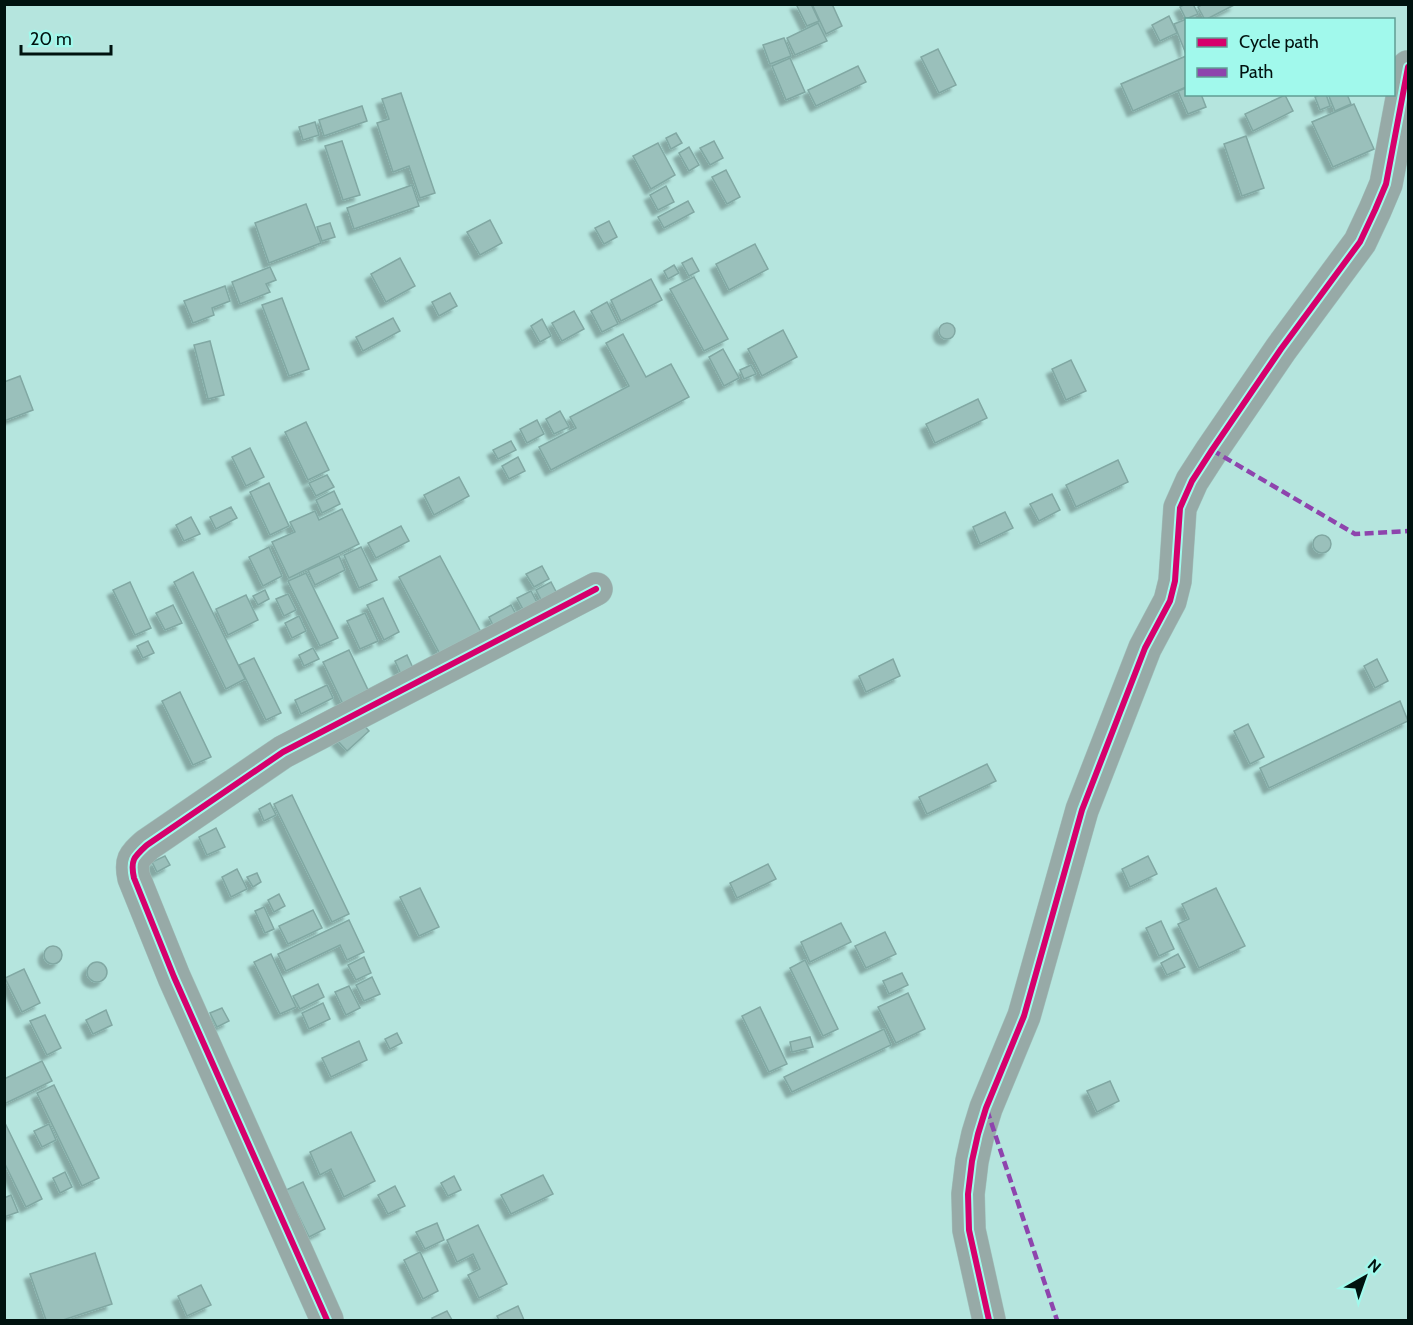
<svg xmlns="http://www.w3.org/2000/svg" width="1413" height="1325" viewBox="0 0 1413 1325" font-family="Cabin,sans-serif">
<style>
.building{fill:#9ac0bb;stroke:#81a8a3;stroke-width:1.5;filter:url(#shadow)}
.lines{fill:none;stroke-linecap:round;stroke-linejoin:round}
.minor-casing{stroke:#a0c3be;stroke-width:34}
.minor{stroke:#97aaa7;stroke-width:33}
.quiet{stroke:#8e44ad;stroke-width:4.5;stroke-dasharray:9 4.5;stroke-linecap:butt}
.cycleway-casing{stroke:#a1f9ec;stroke-width:10}
.cycleway{stroke:#d6006c;stroke-width:6}
</style>
<defs>
<filter id="shadow"><feDropShadow dx="-5.5" dy="5.5" stdDeviation="1.5" flood-color="#0004"/></filter>
</defs>
<rect width="100%" height="100%" fill="#b5e5de"/>
<!-- building -->
<g class="building">
<path d="M796,4H811L819,21L807,26Z"/>
<path d="M812,4H832L842,26L826,34Z"/>
<path d="M1185,4H1193L1198,14L1186,19L1180,7Z"/>
<path d="M1203,4H1236L1205,20L1198,7Z"/>
<path d="M1169,16L1177,33L1160,41L1152,25Z"/>
<path d="M1189,18V20H1186V54L1174,24Z"/>
<path d="M818,23L827,41L795,55L787,38Z"/>
<path d="M784,38L791,56L770,64L763,45Z"/>
<path d="M938,49L956,85L939,93L921,57Z"/>
<path d="M1186,56V87L1133,111L1121,84Z"/>
<path d="M790,58L805,92L786,100L772,66Z"/>
<path d="M858,66L866,82L816,106L808,90Z"/>
<path d="M1186,88V94H1201L1206,107L1188,114L1178,91Z"/>
<path d="M401,93L435,193L420,198L409,166L393,172L377,123L389,119L382,99Z"/>
<path d="M1322,94H1326L1330,106L1320,110L1315,97Z"/>
<path d="M1328,94H1347L1351,104L1335,111Z"/>
<path d="M1285,95L1293,111L1253,131L1245,114Z"/>
<path d="M1354,104L1374,149L1333,167L1312,122Z"/>
<path d="M362,106L367,121L324,136L319,120Z"/>
<path d="M315,122L319,135L303,140L299,127Z"/>
<path d="M676,133L682,143L671,149L666,138Z"/>
<path d="M1246,136L1264,188L1242,196L1224,144Z"/>
<path d="M342,141L360,195L343,200L325,146Z"/>
<path d="M714,141L723,158L710,165L700,148Z"/>
<path d="M658,143L675,175L651,189L633,156Z"/>
<path d="M689,147L699,165L689,171L679,153Z"/>
<path d="M726,170L740,197L727,204L712,177Z"/>
<path d="M412,185L419,206L354,229L347,208Z"/>
<path d="M666,186L674,202L658,210L650,195Z"/>
<path d="M688,201L694,212L664,228L658,217Z"/>
<path d="M306,204L321,243L269,263L255,223Z"/>
<path d="M490,220L502,243L480,255L467,232Z"/>
<path d="M609,221L617,237L604,244L595,228Z"/>
<path d="M330,223L335,237L322,241L317,227Z"/>
<path d="M755,244L768,269L729,290L716,264Z"/>
<path d="M400,258L415,286L386,302L371,274Z"/>
<path d="M692,258L699,271L689,276L682,263Z"/>
<path d="M674,265L679,273L668,279L664,271Z"/>
<path d="M270,267L276,280L266,284L270,292L240,304L232,282Z"/>
<path d="M694,277L728,339L704,351L670,289Z"/>
<path d="M651,279L662,300L621,321L611,300Z"/>
<path d="M225,286L230,301L212,308L214,315L193,323L184,301Z"/>
<path d="M450,293L457,306L439,316L432,302Z"/>
<path d="M282,298L309,369L289,376L262,305Z"/>
<path d="M607,302L618,324L602,332L591,311Z"/>
<path d="M574,311L584,329L562,341L552,323Z"/>
<path d="M393,318L400,331L363,351L356,337Z"/>
<path d="M542,319L551,336L540,342L531,326Z"/>
<circle cx="947" cy="331" r="8"/>
<path d="M783,330L797,357L762,376L748,349Z"/>
<path d="M623,334L646,377L671,364L689,397L551,470L539,447L576,428L570,417L629,386L606,343Z"/>
<path d="M210,341L224,395L208,399L194,345Z"/>
<path d="M723,349L739,378L724,386L709,357Z"/>
<path d="M1071,360L1086,391L1066,400L1052,369Z"/>
<path d="M751,365L756,374L744,379L740,370Z"/>
<path d="M20,376L33,410L4,421V382Z"/>
<path d="M978,399L987,418L935,443L926,424Z"/>
<path d="M560,411L569,427L554,434L546,419Z"/>
<path d="M537,420L544,434L527,443L520,429Z"/>
<path d="M306,422L329,470L308,480L285,432Z"/>
<path d="M511,441L516,450L498,459L493,450Z"/>
<path d="M250,448L264,477L246,486L232,457Z"/>
<path d="M518,457L525,471L509,479L502,466Z"/>
<path d="M1118,460L1128,482L1076,507L1066,485Z"/>
<path d="M327,475L334,487L316,496L309,483Z"/>
<path d="M459,477L469,496L434,515L424,495Z"/>
<path d="M269,483L289,526L270,535L250,492Z"/>
<path d="M334,491L340,504L322,513L316,500Z"/>
<path d="M1052,494L1060,510L1039,521L1030,504Z"/>
<path d="M231,507L237,518L216,529L210,517Z"/>
<path d="M342,509L359,544L289,578L272,542L295,532L290,522L315,511L319,520Z"/>
<path d="M1005,512L1013,528L980,544L973,527Z"/>
<path d="M191,517L200,534L184,541L176,525Z"/>
<path d="M401,526L409,541L376,558L368,543Z"/>
<circle cx="1322" cy="544" r="9"/>
<path d="M269,547L282,576L263,586L249,557Z"/>
<path d="M361,547L377,580L359,588L344,555Z"/>
<path d="M339,556L345,570L315,585L308,570Z"/>
<path d="M440,556L482,634L441,656L399,577Z"/>
<path d="M542,566L549,579L534,587L526,574Z"/>
<path d="M193,572L245,679L226,689L174,582Z"/>
<path d="M306,573L338,638L320,646L288,581Z"/>
<path d="M130,582L151,628L135,635L113,590Z"/>
<path d="M551,582L562,603L547,611L536,590Z"/>
<path d="M265,590L269,599L258,605L253,596Z"/>
<path d="M531,591L541,610L527,617L517,598Z"/>
<path d="M288,594L296,610L284,616L276,599Z"/>
<path d="M246,595L258,620L228,635L216,609Z"/>
<path d="M383,598L399,632L384,640L367,605Z"/>
<path d="M173,605L182,623L165,630L156,613Z"/>
<path d="M511,605L519,620L496,631L489,617Z"/>
<path d="M365,613L378,641L360,649L347,621Z"/>
<path d="M299,616L306,631L292,638L285,623Z"/>
<path d="M148,641L154,653L143,658L137,646Z"/>
<path d="M313,648L319,659L304,666L299,655Z"/>
<path d="M349,650L369,692L343,704L323,662Z"/>
<path d="M407,655L413,668L401,674L395,661Z"/>
<path d="M254,658L281,713L266,720L239,665Z"/>
<path d="M893,659L900,676L866,692L859,676Z"/>
<path d="M1377,659L1388,681L1375,688L1364,666Z"/>
<path d="M327,685L333,698L301,714L295,700Z"/>
<path d="M180,692L211,757L193,765L162,701Z"/>
<path d="M1400,701L1408,721L1269,788L1260,768Z"/>
<path d="M359,720L369,731L347,751L337,740Z"/>
<path d="M1248,724L1264,757L1250,764L1234,731Z"/>
<path d="M987,764L996,781L927,814L919,797Z"/>
<path d="M292,795L349,914L332,922L274,804Z"/>
<path d="M270,803L276,815L264,821L259,809Z"/>
<path d="M216,828L225,847L207,855L199,837Z"/>
<path d="M165,856L170,865L157,872L152,862Z"/>
<path d="M1148,856L1157,874L1130,887L1122,869Z"/>
<path d="M768,864L776,879L737,898L730,883Z"/>
<path d="M237,869L247,889L231,897L222,877Z"/>
<path d="M257,873L261,882L253,887L247,877Z"/>
<path d="M420,888L439,927L419,936L400,897Z"/>
<path d="M1216,888L1245,946L1199,968L1178,924L1189,919L1182,904Z"/>
<path d="M279,894L285,906L274,912L268,900Z"/>
<path d="M264,907L274,929L265,933L255,911Z"/>
<path d="M313,910L322,928L288,944L279,926Z"/>
<path d="M349,920L364,952L347,960L340,945L286,971L278,954Z"/>
<path d="M1161,921L1174,949L1159,956L1146,928Z"/>
<path d="M841,923L851,942L810,962L801,942Z"/>
<path d="M885,932L896,954L866,968L855,946Z"/>
<circle cx="53" cy="955" r="9"/>
<path d="M271,954L296,1007L280,1014L254,962Z"/>
<path d="M1178,954L1185,967L1167,975L1161,963Z"/>
<path d="M364,957L371,973L356,980L348,965Z"/>
<path d="M805,960L838,1029L823,1036L790,968Z"/>
<circle cx="97" cy="972" r="10"/>
<path d="M24,969L40,1003L22,1012L5,978Z"/>
<path d="M902,973L908,985L889,994L883,981Z"/>
<path d="M372,977L380,994L364,1001L356,985Z"/>
<path d="M318,984L324,997L300,1009L293,996Z"/>
<path d="M349,986L360,1008L346,1015L335,992Z"/>
<path d="M908,993L925,1029L896,1043L878,1007Z"/>
<path d="M323,1003L330,1019L309,1029L302,1013Z"/>
<path d="M760,1007L787,1064L769,1072L742,1016Z"/>
<path d="M222,1008L229,1021L217,1027L210,1013Z"/>
<path d="M106,1010L112,1025L93,1034L86,1020Z"/>
<path d="M45,1015L61,1048L47,1055L30,1021Z"/>
<path d="M884,1029L891,1045L792,1092L784,1077Z"/>
<path d="M397,1033L402,1043L390,1049L385,1039Z"/>
<path d="M810,1037L813,1047L792,1052L790,1042Z"/>
<path d="M359,1041L367,1060L331,1077L322,1058Z"/>
<path d="M42,1061L52,1081L4,1104V1079Z"/>
<path d="M1110,1081L1119,1101L1097,1112L1087,1091Z"/>
<path d="M54,1085L99,1178L82,1186L37,1093Z"/>
<path d="M4,1121L42,1199L26,1207L4,1162Z"/>
<path d="M49,1124L56,1140L42,1147L34,1131Z"/>
<path d="M351,1132L375,1181L344,1197L331,1169L320,1175L310,1152Z"/>
<path d="M65,1172L72,1187L60,1193L53,1178Z"/>
<path d="M543,1175L553,1194L511,1214L501,1195Z"/>
<path d="M454,1176L461,1190L448,1196L441,1183Z"/>
<path d="M303,1182L325,1229L309,1237L286,1190Z"/>
<path d="M395,1186L405,1206L388,1214L378,1195Z"/>
<path d="M11,1195L18,1212L4,1217V1198Z"/>
<path d="M437,1223L444,1240L425,1249L416,1232Z"/>
<path d="M478,1225L507,1284L479,1298L468,1275L480,1269L473,1254L457,1262L447,1240Z"/>
<path d="M420,1252L438,1291L423,1299L404,1260Z"/>
<path d="M95,1253L112,1304L63,1320H46L30,1274Z"/>
<path d="M201,1285L211,1305L187,1316L178,1296Z"/>
<path d="M518,1306L524,1320H499L497,1316Z"/>
<path d="M447,1311L452,1320H433L432,1318Z"/>
</g>
<g class="lines">
<defs>
<g id="minor">
<path d="M327,1320L174,977L134,878C130,860 134,857 147,845L283,752L596,589"/>
<path d="M989,1320L969,1230L968,1194L972,1161L978,1134L986,1108L1024,1016L1082,810L1145,648L1170,601L1175,581L1180,508L1192,481L1212,450L1281,349L1360,242L1375,210L1386,184L1408,67"/>
</g>
</defs>
<!-- minor casing -->
<use href="#minor" class="minor-casing"/>
<!-- minor -->
<use href="#minor" class="minor"/>
<!-- quiet -->
<g class="quiet">
<path d="M1212,450L1355,534L1408,531"/>
<path d="M987,1110L1057,1320"/>
</g>
<defs>
<g id="cycleway">
<path d="M327,1320L174,977L134,878C130,860 134,857 147,845L283,752L596,589"/>
<path d="M989,1320L969,1230L968,1194L972,1161L978,1134L986,1108L1024,1016L1082,810L1145,648L1170,601L1175,581L1180,508L1192,481L1212,450L1281,349L1360,242L1375,210L1386,184L1408,67"/>
</g>
</defs>
<!-- cycleway casing -->
<use href="#cycleway" class="cycleway-casing"/>
<!-- cycleway -->
<use href="#cycleway" class="cycleway"/>
</g>
<!-- border -->
<rect width="1413" height="1325" fill="none" stroke="#00120f" stroke-width="12"/>
<!-- legend -->
<rect x="1185" y="18" width="210" height="78" fill="#a1f9ec" stroke="#619d94" stroke-width="1.5"/>
<rect x="1197" y="38" width="30" height="9" fill="#d6006c" stroke="#619d94" stroke-width="1.5"/>
<text x="1239" y="48" font-size="18" fill="#00120f">Cycle path</text>
<rect x="1197" y="68" width="30" height="9" fill="#8e44ad" stroke="#619d94" stroke-width="1.5"/>
<text x="1239" y="78" font-size="18" fill="#00120f">Path</text>
<!-- north arrow -->
<g transform="translate(1365 1277) rotate(40)" stroke="#a1f9ec" stroke-width="4.5" paint-order="stroke">
<path d="M0-4.5L10 22L0 15L-10 22Z" fill="#00120f"/>
<text y="-9" font-size="16" font-weight="bold" text-anchor="middle" fill="#00120f">N</text>
</g>
<!-- scale -->
<path d="M21 45v9h90v-9" fill="none" stroke="#00120f" stroke-width="3"/>
<text x="30" y="45" font-size="18" fill="#00120f" stroke="#a1f9ec" stroke-width="4.5" paint-order="stroke">20 m</text>
</svg>
